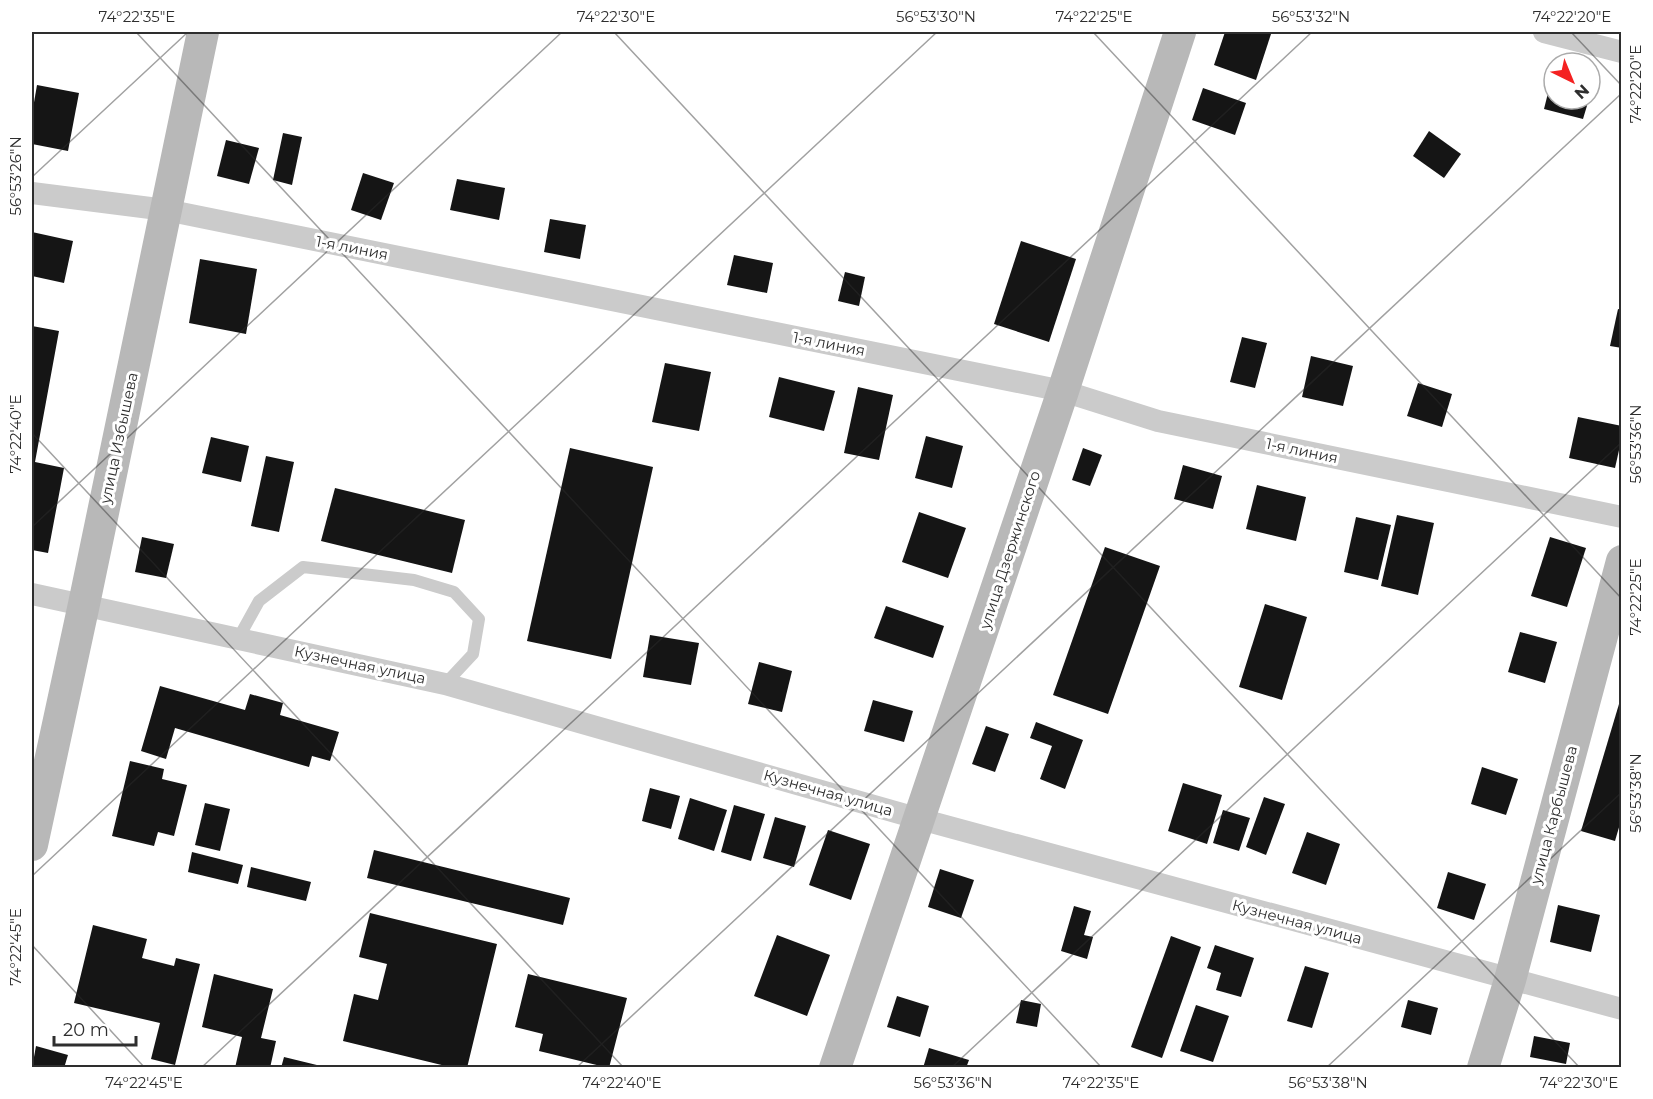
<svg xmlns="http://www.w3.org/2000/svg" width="1653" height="1099" viewBox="0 0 1653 1099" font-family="Montserrat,sans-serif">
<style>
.building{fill:#151515}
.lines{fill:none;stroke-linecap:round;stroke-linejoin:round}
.lane{stroke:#cbcbcb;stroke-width:12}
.street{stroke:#cbcbcb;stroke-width:22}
.secondary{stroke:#b8b8b8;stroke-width:32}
.ticks{fill:none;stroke:#2e2e2e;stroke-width:1.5;stroke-opacity:0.45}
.labels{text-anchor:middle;stroke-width:6;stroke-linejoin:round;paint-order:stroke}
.street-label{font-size:15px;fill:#2e2e2e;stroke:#fff}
.neatline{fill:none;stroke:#2e2e2e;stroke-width:2}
.ticks-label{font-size:15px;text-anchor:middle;fill:#2e2e2e}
</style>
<rect width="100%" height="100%" fill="#fff"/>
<!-- building -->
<g class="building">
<path d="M1225,32H1263L1271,34L1256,80L1214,65Z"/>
<path d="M1553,73L1554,99H1589L1583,119L1544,109Z"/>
<path d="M37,85L79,93L68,151L32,144V114Z"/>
<path d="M1203,88L1246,103L1235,135L1192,120Z"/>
<path d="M1429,131L1461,154L1444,178L1413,156Z"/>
<path d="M283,133L302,137L292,185L273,180Z"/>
<path d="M226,140L259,148L249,184L217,176Z"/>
<path d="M363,173L394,183L381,220L351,210Z"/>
<path d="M457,179L505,188L499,220L450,210Z"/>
<path d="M550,219L586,225L580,259L544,252Z"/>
<path d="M32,232L73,241L64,283L32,276Z"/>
<path d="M1021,241L1076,259L1049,342L994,324Z"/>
<path d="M734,255L773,263L767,293L727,285Z"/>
<path d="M200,259L257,269L246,334L189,323Z"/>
<path d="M845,272L865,277L859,306L838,301Z"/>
<path d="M1618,309L1622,310V348L1610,346Z"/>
<path d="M32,326L59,331L35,462L64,468L48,553L32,550V477L34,465H32Z"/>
<path d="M1242,337L1267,343L1255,388L1230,382Z"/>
<path d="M1311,356L1353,366L1343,406L1302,397Z"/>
<path d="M665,363L711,372L699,431L652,422Z"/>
<path d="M779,377L835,391L824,431L769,417Z"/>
<path d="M1418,383L1452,394L1442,427L1407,416Z"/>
<path d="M858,387L893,395L879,460L844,453Z"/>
<path d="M1578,417L1622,426V437L1615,468L1569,458Z"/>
<path d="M926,436L963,446L952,488L915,478Z"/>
<path d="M211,437L249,446L241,482L202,473Z"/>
<path d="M570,448L653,467L611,659L527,641Z"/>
<path d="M1083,448L1102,455L1090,486L1072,480Z"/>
<path d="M266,456L294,462L279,532L251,526Z"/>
<path d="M1183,465L1222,476L1213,509L1174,499Z"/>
<path d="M1257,485L1306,497L1296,541L1246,529Z"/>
<path d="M335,488L465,520L452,573L321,541Z"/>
<path d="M919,512L966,528L948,578L902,562Z"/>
<path d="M1397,515L1434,523L1418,595L1381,586Z"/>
<path d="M1356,517L1391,525L1378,580L1344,572Z"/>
<path d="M142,537L174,544L166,578L135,572Z"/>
<path d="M1550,537L1586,548L1567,607L1531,596Z"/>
<path d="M1105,547L1160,566L1108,714L1053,695Z"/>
<path d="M1265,604L1307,617L1282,700L1239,687Z"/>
<path d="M886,606L944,626L933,658L874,638Z"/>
<path d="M1520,632L1557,642L1545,683L1508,672Z"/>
<path d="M650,635L699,643L691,685L643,677Z"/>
<path d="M759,662L792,671L782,712L748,704Z"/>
<path d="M160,686L245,710L250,694L283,703L280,715L339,732L330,761L312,756L309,767L175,728L166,759L141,751Z"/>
<path d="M1622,694V817L1615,841L1581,831Z"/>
<path d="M873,700L913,711L904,742L864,731Z"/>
<path d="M1036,722L1083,740L1065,789L1040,779L1052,746L1030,738Z"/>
<path d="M986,726L1009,734L995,772L972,764Z"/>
<path d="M130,761L164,769L162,779L187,785L174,836L158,832L154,846L112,836Z"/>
<path d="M1482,767L1518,779L1506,815L1471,804Z"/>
<path d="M1183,783L1222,795L1207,844L1168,831Z"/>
<path d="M650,788L680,796L671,829L642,821Z"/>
<path d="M1264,797L1285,804L1266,855L1246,847Z"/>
<path d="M690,798L727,810L714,851L678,839Z"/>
<path d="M205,803L230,809L220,851L195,845Z"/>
<path d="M734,805L765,814L751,861L721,852Z"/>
<path d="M1223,810L1250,818L1239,851L1213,843Z"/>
<path d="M775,817L806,826L794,867L763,858Z"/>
<path d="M828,830L870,844L851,900L809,885Z"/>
<path d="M1307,832L1340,844L1326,885L1292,873Z"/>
<path d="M374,850L570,898L563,925L367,878Z"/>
<path d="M192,852L243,865L238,884L188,872Z"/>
<path d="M251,867L311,882L306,901L247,887Z"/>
<path d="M940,869L974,880L961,918L928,907Z"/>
<path d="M1448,872L1486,884L1474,920L1437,908Z"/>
<path d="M1558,905L1600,915L1591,952L1550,942Z"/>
<path d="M1074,906L1091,911L1084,935L1093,937L1087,959L1061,951Z"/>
<path d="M370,913L497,944L467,1068H454L343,1041L354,994L378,1000L387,964L359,957Z"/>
<path d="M93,925L147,939L142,958L174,966L176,958L200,964L175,1065L151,1059L160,1023L74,1003Z"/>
<path d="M777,935L830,955L807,1016L754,996Z"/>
<path d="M1171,936L1201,947L1162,1058L1131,1047Z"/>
<path d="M1215,945L1254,958L1241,997L1216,990L1221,973L1207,968Z"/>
<path d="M1305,966L1329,973L1312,1028L1287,1021Z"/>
<path d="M214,974L273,989L261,1038L276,1041L270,1068H235L242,1037L202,1027Z"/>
<path d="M528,974L627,998L609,1068L539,1051L543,1034L515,1027Z"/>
<path d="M897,996L929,1006L920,1037L887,1027Z"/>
<path d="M1021,1000L1041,1004L1037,1027L1016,1023Z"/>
<path d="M1408,1000L1438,1008L1431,1035L1401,1027Z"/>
<path d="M1196,1005L1229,1016L1213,1062L1180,1051Z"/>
<path d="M1534,1036L1570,1043L1566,1064L1530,1057Z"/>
<path d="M36,1046L68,1055L64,1068H32Z"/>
<path d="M929,1048L969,1060L966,1068H923Z"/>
<path d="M284,1057L325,1067V1068H281Z"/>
</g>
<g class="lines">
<!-- lane -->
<path class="lane" d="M238,639L259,601L303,567L414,580L454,592L479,619L473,654L445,684"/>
<!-- street -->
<g class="street">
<path d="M1544,32L1622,52"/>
<path d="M32,193L166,210L1063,391L1158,421L1622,517"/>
<path d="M32,594L445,684L920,819L1622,1009"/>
</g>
<!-- secondary -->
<g class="secondary">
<path d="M32,845L84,604L203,32"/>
<path d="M835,1068L1063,391L1180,32"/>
<path d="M1483,1068L1510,980L1622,561"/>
</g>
</g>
<!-- ticks -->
<path class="ticks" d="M136,32L1102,1068M614,32L1580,1068M1093,32L1622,599M1571,32L1622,86M32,177L188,32M32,433L624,1068M32,527L562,32M32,876L937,32M32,945L145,1068M201,1068L1312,32M576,1068L1622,93M951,1068L1622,442M1326,1068L1622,792"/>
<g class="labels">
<!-- street labels -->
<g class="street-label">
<text transform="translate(352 248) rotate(11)" y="5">1-я линия</text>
<text transform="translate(829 344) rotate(11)" y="5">1-я линия</text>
<text transform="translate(119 438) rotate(-78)" y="5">улица Избышева</text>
<text transform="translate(1302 451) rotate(12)" y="5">1-я линия</text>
<text transform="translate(1010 550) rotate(-72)" y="5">улица Дзержинского</text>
<text transform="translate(360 665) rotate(12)" y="5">Кузнечная улица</text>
<text transform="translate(828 793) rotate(16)" y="5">Кузнечная улица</text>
<text transform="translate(1554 815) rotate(-75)" y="5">улица Карбышева</text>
<text transform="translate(1297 922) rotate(15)" y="5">Кузнечная улица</text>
</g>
</g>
<!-- border -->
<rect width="1653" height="1099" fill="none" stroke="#ffffff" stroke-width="66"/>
<!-- north arrow -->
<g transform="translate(1572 81) rotate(137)"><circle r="28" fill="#ffffff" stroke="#ababab" stroke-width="1.5"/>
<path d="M0-4.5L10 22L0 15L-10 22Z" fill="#f42121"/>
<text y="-9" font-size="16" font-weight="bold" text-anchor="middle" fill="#2e2e2e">N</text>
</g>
<!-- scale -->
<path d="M54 1036v9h82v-9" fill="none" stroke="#2e2e2e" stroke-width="3"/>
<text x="63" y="1036" font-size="18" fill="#2e2e2e" stroke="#ffffff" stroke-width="4.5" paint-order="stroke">20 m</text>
<rect x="33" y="33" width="1587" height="1033" class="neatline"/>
<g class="ticks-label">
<text x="137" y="22">74°22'35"E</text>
<text x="616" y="22">74°22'30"E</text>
<text x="936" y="22">56°53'30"N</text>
<text x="1094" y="22">74°22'25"E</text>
<text x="1311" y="22">56°53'32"N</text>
<text x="1572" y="22">74°22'20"E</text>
<text transform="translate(1636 84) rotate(-90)" y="5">74°22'20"E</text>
<text transform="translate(16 176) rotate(-90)" y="5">56°53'26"N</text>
<text transform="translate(16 434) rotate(-90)" y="5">74°22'40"E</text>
<text transform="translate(1636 444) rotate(-90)" y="5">56°53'36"N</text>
<text transform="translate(1636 597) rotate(-90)" y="5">74°22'25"E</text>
<text transform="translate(1636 793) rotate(-90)" y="5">56°53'38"N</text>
<text transform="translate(16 947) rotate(-90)" y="5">74°22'45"E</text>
<text x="144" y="1088">74°22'45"E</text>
<text x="622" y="1088">74°22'40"E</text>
<text x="953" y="1088">56°53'36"N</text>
<text x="1101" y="1088">74°22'35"E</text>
<text x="1328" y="1088">56°53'38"N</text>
<text x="1579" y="1088">74°22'30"E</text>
</g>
</svg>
